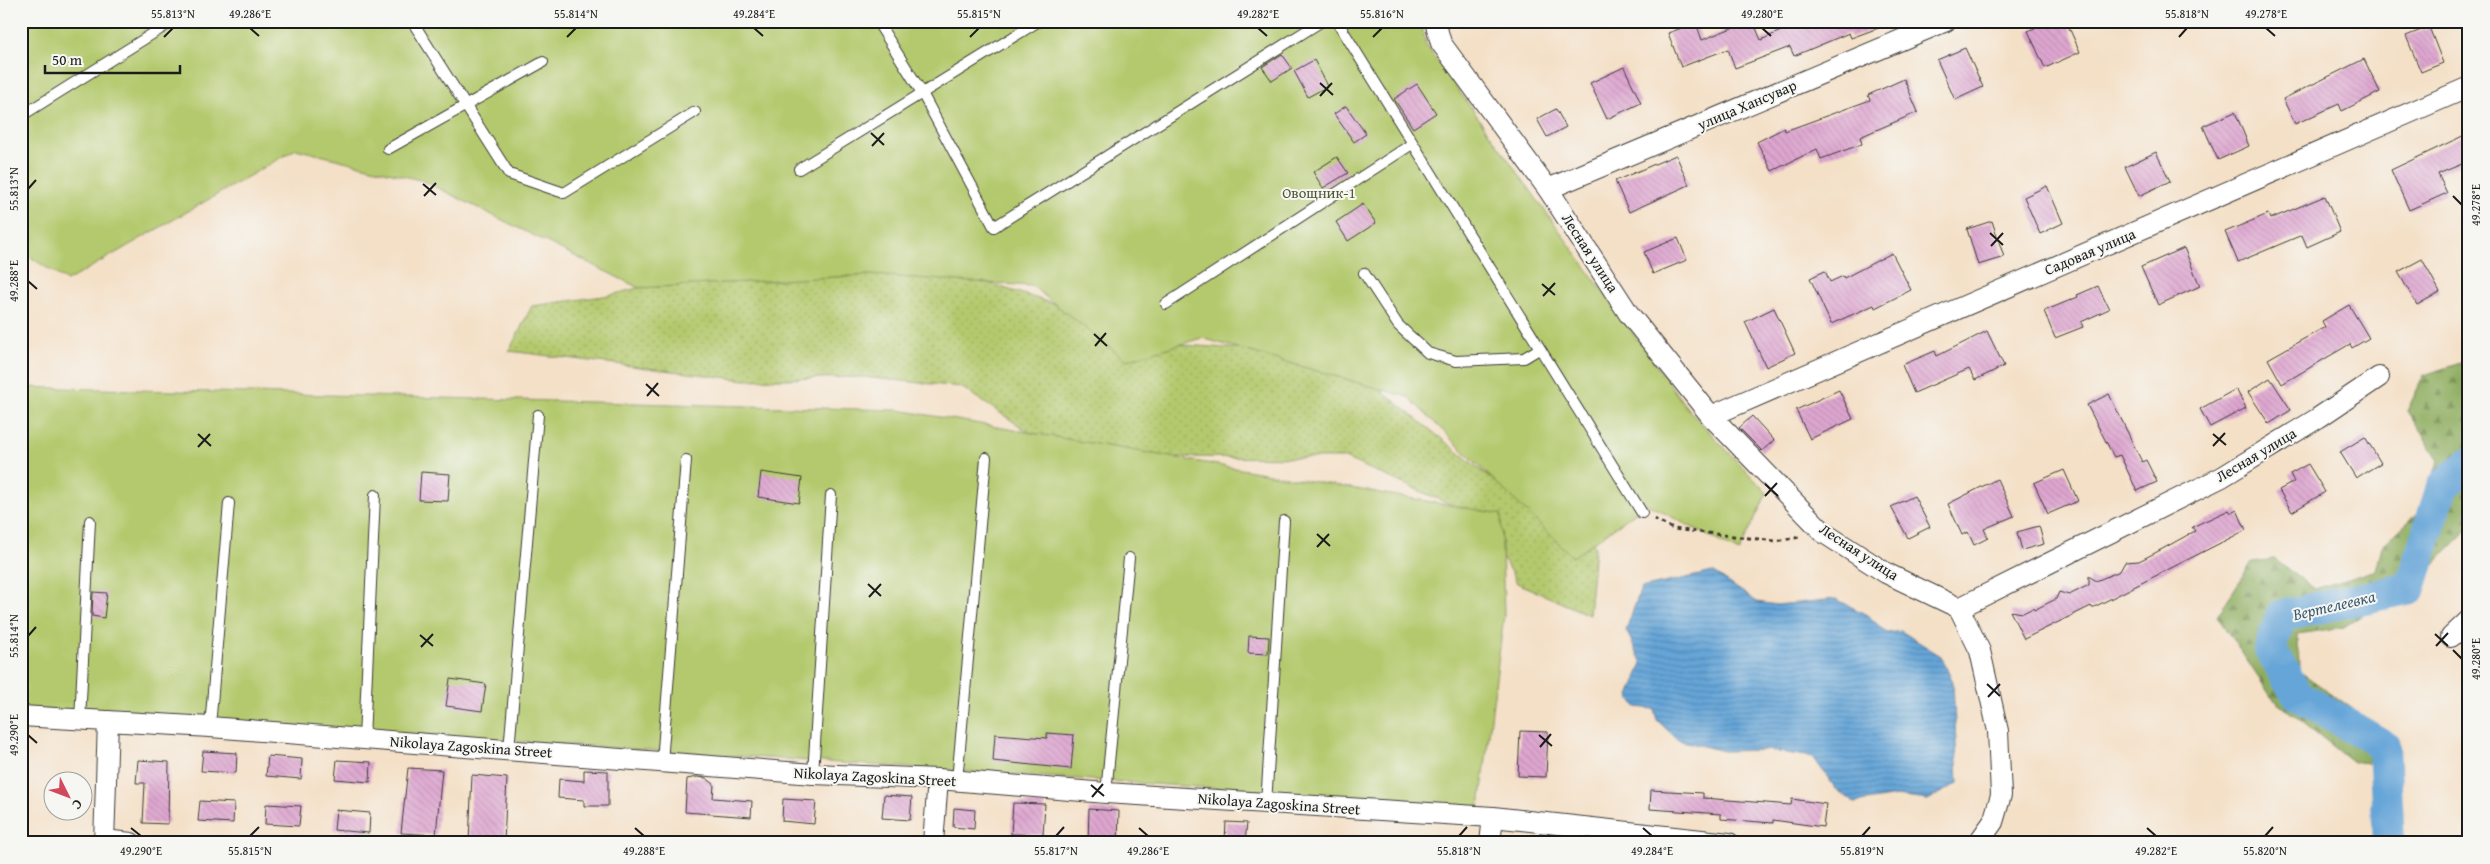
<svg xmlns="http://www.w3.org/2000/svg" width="2490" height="864" viewBox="0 0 2490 864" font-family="'Gentium Book Plus',serif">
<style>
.grass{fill:url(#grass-dots);stroke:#687244}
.forest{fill:url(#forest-firs);stroke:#56643e}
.garden{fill:#b4c96d;stroke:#687244}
.water{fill:url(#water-rules);stroke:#41607a}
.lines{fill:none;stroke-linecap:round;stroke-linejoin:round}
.river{stroke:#66a5d8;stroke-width:32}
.building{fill:url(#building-back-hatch)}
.lane-casing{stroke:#3c3936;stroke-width:12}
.street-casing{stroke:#3c3936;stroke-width:22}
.path{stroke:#3c3936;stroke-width:3;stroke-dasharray:4 4;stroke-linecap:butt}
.lane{stroke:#fff;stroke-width:10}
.street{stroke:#fff;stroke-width:20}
.ticks{fill:none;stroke:#1c1c1c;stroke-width:2}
.labels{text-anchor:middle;stroke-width:4;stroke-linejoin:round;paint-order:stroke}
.street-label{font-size:15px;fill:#1c1c1c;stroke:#f6f6f2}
.park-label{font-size:15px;fill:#515938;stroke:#f6f6f2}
.water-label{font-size:16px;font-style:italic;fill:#3d5a71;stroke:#f6f6f2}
.neatline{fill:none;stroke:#1c1c1c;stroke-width:2}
.ticks-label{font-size:12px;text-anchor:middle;fill:#1c1c1c}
</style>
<defs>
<pattern id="grass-dots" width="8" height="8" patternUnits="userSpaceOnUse" patternTransform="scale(1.25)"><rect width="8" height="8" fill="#b4c96d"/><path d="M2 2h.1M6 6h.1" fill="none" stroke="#9aac5e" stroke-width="1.8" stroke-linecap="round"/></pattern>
<pattern id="forest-firs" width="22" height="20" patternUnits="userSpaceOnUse" patternTransform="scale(1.25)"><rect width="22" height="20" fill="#8fad60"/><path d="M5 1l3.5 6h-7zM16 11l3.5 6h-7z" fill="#748c4e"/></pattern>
<pattern id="water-rules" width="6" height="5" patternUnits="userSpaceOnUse" patternTransform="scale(1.25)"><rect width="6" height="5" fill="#66a5d8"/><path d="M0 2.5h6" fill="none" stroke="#5386ae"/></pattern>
<pattern id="building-back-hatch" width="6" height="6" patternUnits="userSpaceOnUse" patternTransform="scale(1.25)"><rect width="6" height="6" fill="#dea6d0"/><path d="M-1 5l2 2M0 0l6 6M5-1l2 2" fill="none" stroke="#be8eb2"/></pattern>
</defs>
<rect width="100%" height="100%" fill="#f6f6f2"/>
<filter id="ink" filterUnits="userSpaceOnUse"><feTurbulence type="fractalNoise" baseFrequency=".02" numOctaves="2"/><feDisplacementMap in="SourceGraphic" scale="10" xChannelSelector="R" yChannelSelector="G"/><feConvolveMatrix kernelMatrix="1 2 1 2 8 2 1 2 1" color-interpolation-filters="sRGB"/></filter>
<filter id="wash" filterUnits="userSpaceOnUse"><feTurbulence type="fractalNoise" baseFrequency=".0096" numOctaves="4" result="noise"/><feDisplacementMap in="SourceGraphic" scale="20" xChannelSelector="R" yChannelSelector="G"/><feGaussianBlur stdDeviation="1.12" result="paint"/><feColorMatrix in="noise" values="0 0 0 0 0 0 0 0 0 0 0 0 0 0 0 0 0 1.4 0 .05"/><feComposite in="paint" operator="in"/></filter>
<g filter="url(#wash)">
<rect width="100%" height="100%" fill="#f4e0c7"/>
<!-- grass -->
<path class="grass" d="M915,260L1184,345L1338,356L1512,495L1571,521L1595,547L1589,615L1517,583L1479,517L1345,458L1156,457L1035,436L961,387L862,377L745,380L509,351L532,306L611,295L691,274Z"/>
<!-- forest -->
<path class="forest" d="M2469,360V525L2466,531L2427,572L2344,627L2298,634L2299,671L2353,709L2374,763L2353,762L2272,698L2217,616L2252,562L2274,559L2315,589L2376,570L2382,546L2420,511L2439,460L2407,411L2424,375Z"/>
<!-- garden -->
<g class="garden">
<path d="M21,21H1421L1426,45L1686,407L1767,493L1739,552L1647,504L1573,557L1408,397L1202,338L1126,360L1032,286L870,275L639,288L424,181L296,149L67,281L21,251Z"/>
<path d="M21,387L899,410L1501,514L1504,615L1480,806L21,708Z"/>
</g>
<!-- water -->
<path class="water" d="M1713,572L1757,602L1777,605L1836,599L1867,615L1887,633L1901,631L1941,656L1953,683L1958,783L1928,800L1896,796L1855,803L1836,789L1813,757L1766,750L1724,751L1678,740L1657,720L1654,709L1636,707L1629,696L1642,663L1626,630L1641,588Z"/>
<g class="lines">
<!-- river -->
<path class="river" d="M2389,843L2384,746L2297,694L2270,649L2281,616L2410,588L2442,487L2469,463"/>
</g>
<g id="blocks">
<!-- building -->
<g class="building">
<path d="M1749,21H1753L1761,40L1803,21H1892V23L1851,38L1849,33L1794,56L1790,47L1735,68L1728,49L1681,67L1668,33L1696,23L1702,40Z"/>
<path d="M2049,21H2066L2080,52L2045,68L2028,31Z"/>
<path d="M2429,27L2443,63L2421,72L2406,36Z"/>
<path d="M1965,48L1983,87L1955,100L1937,60Z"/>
<path d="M1282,54L1292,68L1272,81L1262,67Z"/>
<path d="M2364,59L2380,92L2342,111L2339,104L2295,124L2283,99Z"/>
<path d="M1314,60L1328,86L1308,97L1294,71Z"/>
<path d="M1624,67L1641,103L1607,119L1590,83Z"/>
<path d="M1904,79L1918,112L1860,137L1862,144L1821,159L1817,149L1772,171L1757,142L1784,128L1785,131L1870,100L1868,95Z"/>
<path d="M1417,84L1436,113L1413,128L1394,99Z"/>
<path d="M1346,106L1366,134L1354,142L1334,114Z"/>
<path d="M1556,109L1566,127L1547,137L1537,119Z"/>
<path d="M2235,112L2249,146L2218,160L2203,126Z"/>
<path d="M2469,133V161L2438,174L2447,193L2409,210L2391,170Z"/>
<path d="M2156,152L2170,181L2139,196L2125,167Z"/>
<path d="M1676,155L1689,185L1629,212L1615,181Z"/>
<path d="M1337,157L1348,173L1323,188L1313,172Z"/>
<path d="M2047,186L2063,223L2040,234L2024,197Z"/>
<path d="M2325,196L2340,232L2307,247L2302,235L2238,262L2225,232L2268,214L2270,219Z"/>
<path d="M1363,204L1376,223L1348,241L1336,222Z"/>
<path d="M1992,221L2004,257L1978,265L1967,229Z"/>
<path d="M1678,238L1687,260L1653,274L1644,252Z"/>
<path d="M2184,248L2200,286L2158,305L2141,267Z"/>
<path d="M1892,253L1911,290L1875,308L1874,305L1831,324L1810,278L1825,271L1830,282L1843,276L1844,278Z"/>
<path d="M2422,259L2440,292L2417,305L2398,272Z"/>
<path d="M2098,286L2109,309L2081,322L2083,327L2055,338L2044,311L2078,297L2077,295Z"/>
<path d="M2349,305L2369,338L2352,348L2350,344L2282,384L2268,359L2325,327L2322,321Z"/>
<path d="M1774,308L1795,353L1766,367L1745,322Z"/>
<path d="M1987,331L2004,366L1975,380L1969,369L1914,393L1902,365L1935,351L1937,356Z"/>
<path d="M2270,378L2291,410L2269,424L2248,392Z"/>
<path d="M2236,389L2246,408L2210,427L2200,409Z"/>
<path d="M1839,390L1853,419L1810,439L1796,410Z"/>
<path d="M2109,394L2142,462L2146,460L2157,482L2137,491L2120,455L2114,457L2087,405Z"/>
<path d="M1752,416L1774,440L1762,451L1739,428Z"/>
<path d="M2365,437L2381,463L2356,478L2340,452Z"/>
<path d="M2308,464L2325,492L2292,512L2279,490L2294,482L2290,474Z"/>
<path d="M2064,470L2078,501L2048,514L2034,483Z"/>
<path d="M421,472L450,474L448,501L419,500Z"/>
<path d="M761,472L802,478L799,503L758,497Z"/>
<path d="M1997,479L2014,516L1984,529L1988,538L1974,545L1968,532L1962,535L1948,504Z"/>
<path d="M1914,496L1930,527L1908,538L1891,507Z"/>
<path d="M2229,510L2231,513L2237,510L2246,530L2112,598L2092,608L2091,606L2024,639L2010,611L2023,613L2033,608L2034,610L2056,599L2059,592L2069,595L2089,585V576L2096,581L2120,571L2125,562L2139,561L2155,553L2195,531L2192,527Z"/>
<path d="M2039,526L2044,544L2022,550L2017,532Z"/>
<path d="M93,592L107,593L104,618L92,616Z"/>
<path d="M1249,636L1269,637L1268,654L1248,653Z"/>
<path d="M450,679L486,684L482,711L446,706Z"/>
<path d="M1520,731L1548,732L1546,777L1518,776Z"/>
<path d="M1047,733L1074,735L1071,769L993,761L995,734L1047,738Z"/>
<path d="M203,751L237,753L236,773L201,771Z"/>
<path d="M268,756L302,759L301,779L266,776Z"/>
<path d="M138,760L169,762L168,824L143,823L145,783H136Z"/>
<path d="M337,760L371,762L370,782L335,779Z"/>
<path d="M408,768L442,770L436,835L401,833Z"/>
<path d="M584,770L608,771V806H584V800L558,798L559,779L584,781Z"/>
<path d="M472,775L507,778L504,843L469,842Z"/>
<path d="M697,777L706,778L714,784L713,798L752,801L751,817L685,812L687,779Z"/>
<path d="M1651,790L1703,793V798L1791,805L1792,799L1826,804L1823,827L1773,820V823L1721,819V814L1650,809Z"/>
<path d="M884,795L912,797L910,820L882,818Z"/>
<path d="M783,799L816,801L814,824L782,821Z"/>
<path d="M200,801L234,803L233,823L198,821Z"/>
<path d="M1013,803L1045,804L1043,835L1011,834Z"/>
<path d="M266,804L301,806L299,826L265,824Z"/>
<path d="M954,808L975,810L974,829L953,827Z"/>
<path d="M1089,809L1119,811L1118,843H1088Z"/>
<path d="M336,810L370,813L369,833L334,830Z"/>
<path d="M1226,822L1247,823L1245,842L1225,841Z"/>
</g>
</g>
</g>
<g filter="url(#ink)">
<use href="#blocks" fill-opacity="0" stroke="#3c3936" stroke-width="1"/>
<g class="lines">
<defs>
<g id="lane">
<path d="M412,21L509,174L564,193L695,112"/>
<path d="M877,21L922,93L994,227L1322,21"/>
<path d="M1337,21L1642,513"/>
<path d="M21,116L173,21"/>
<path d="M388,149L543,62"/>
<path d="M799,169L1039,21"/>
<path d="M1364,273L1398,325L1428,353L1456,361L1524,358L1539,349"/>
<path d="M1166,304L1412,144"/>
<path d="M80,720L90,521"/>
<path d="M210,727L229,503"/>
<path d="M364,739L375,495"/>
<path d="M509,750L538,415"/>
<path d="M662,762L686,460"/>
<path d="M813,774L831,495"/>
<path d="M957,781L986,458"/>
<path d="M1106,793L1129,558"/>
<path d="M1266,804L1284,521"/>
</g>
<g id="street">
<path d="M1435,21L1441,43L1548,189L1629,314L1711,416L1824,533L1886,573L1959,608L2222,477L2318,418L2379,377"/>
<path d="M1548,189L1946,21"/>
<path d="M1711,416L2469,87"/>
<path d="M1959,608L1980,651L1998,731L2001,795L1993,822L1978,843"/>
<path d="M2451,637L2469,620"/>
<path d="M21,716L210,727L813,774L938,779L1106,793L1493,817L1729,843"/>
<path d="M104,840L131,843"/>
<path d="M104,843L108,721"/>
<path d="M933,843L938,779"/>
<path d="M1490,843L1493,817"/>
</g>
</defs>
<!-- lane casing -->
<use href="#lane" class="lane-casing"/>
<!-- street casing -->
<use href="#street" class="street-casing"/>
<!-- path -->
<path class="path" d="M1654,519L1673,529L1775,541L1801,537"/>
<!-- lane -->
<use href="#lane" class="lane"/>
<!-- street -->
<use href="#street" class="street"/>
</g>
</g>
<!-- ticks -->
<path class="ticks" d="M250,28L259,36M754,28L763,36M1258,28L1267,36M1762,28L1771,36M2266,28L2275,36M164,37L173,28M567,37L576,28M970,37L979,28M1373,37L1382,28M2179,37L2187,28M1320,83L1333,95M1320,96L1332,83M871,133L884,145M872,146L884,133M423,184L436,195M28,189L36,180M424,196L436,183M2453,196L2462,205M1990,233L2003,245M1991,246L2003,233M28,281L37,289M1542,284L1555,295M1543,296L1555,283M1094,334L1107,346M1095,346L1106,333M646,384L659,396M647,396L658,383M198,434L211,446M2213,434L2226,445M2213,446L2225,433M198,447L210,434M1765,484L1778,496M1765,496L1777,483M1317,534L1330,546M1317,547L1329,534M868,584L881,596M869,597L881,584M2435,634L2448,646M420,635L433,646M28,636L36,627M2436,646L2448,633M421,647L433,634M2453,650L2462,659M1987,684L2000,696M1988,697L2000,684M28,735L37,743M1539,735L1552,746M1540,747L1551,734M1091,785L1104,796M1092,797L1103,784M131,828L141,836M635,828L644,836M1139,828L1148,836M1643,828L1652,836M2147,828L2156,836M250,836L259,827M1056,836L1064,827M1459,836L1467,827M1862,836L1870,827M2265,836L2273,827"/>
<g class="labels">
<!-- street labels -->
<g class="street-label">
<text transform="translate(1747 105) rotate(-23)" y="5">улица Хансувар</text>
<text transform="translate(2090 252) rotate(-23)" y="5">Садовая улица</text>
<text transform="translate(1590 253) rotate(57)" y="5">Лесная улица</text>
<text transform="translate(2256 455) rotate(-31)" y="5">Лесная улица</text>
<text transform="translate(1859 552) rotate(33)" y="5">Лесная улица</text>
<text transform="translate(471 747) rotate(4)" y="5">Nikolaya Zagoskina Street</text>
<text transform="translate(875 777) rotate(3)" y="5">Nikolaya Zagoskina Street</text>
<text transform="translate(1279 804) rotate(4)" y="5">Nikolaya Zagoskina Street</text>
</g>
<!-- park labels -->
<g class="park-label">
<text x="1319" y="198">Овощник-1</text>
</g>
<!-- water labels -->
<g class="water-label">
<text transform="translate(2334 605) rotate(-13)" y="6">Вертелеевка</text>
</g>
</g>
<!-- margin -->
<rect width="2490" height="864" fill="none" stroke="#f6f6f2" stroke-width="55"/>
<!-- north arrow -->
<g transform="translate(68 796) rotate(132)"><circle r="24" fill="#f6f6f2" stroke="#9f9f9c"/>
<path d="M0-4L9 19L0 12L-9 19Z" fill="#d1495b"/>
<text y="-8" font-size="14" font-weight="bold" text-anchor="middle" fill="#1c1c1c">С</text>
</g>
<!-- scale -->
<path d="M45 65v8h135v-8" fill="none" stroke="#1c1c1c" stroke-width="2.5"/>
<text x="52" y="65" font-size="15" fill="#1c1c1c" stroke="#f6f6f2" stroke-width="4" paint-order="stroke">50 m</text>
<rect x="28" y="28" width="2434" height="808" class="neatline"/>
<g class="ticks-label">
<text x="173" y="18">55.813°N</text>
<text x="250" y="18">49.286°E</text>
<text x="576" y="18">55.814°N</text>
<text x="754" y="18">49.284°E</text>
<text x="979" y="18">55.815°N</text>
<text x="1258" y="18">49.282°E</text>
<text x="1382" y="18">55.816°N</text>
<text x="1762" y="18">49.280°E</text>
<text x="2187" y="18">55.818°N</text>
<text x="2266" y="18">49.278°E</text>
<text transform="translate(14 189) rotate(-90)" y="4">55.813°N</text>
<text transform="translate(2476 205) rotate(-90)" y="4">49.278°E</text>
<text transform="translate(14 281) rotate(-90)" y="4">49.288°E</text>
<text transform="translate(14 636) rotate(-90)" y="4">55.814°N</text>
<text transform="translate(2476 659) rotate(-90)" y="4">49.280°E</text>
<text transform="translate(14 735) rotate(-90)" y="4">49.290°E</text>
<text x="141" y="855">49.290°E</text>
<text x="250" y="855">55.815°N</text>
<text x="644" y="855">49.288°E</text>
<text x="1056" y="855">55.817°N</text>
<text x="1148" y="855">49.286°E</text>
<text x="1459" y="855">55.818°N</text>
<text x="1652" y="855">49.284°E</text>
<text x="1862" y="855">55.819°N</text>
<text x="2156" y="855">49.282°E</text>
<text x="2265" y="855">55.820°N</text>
</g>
</svg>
